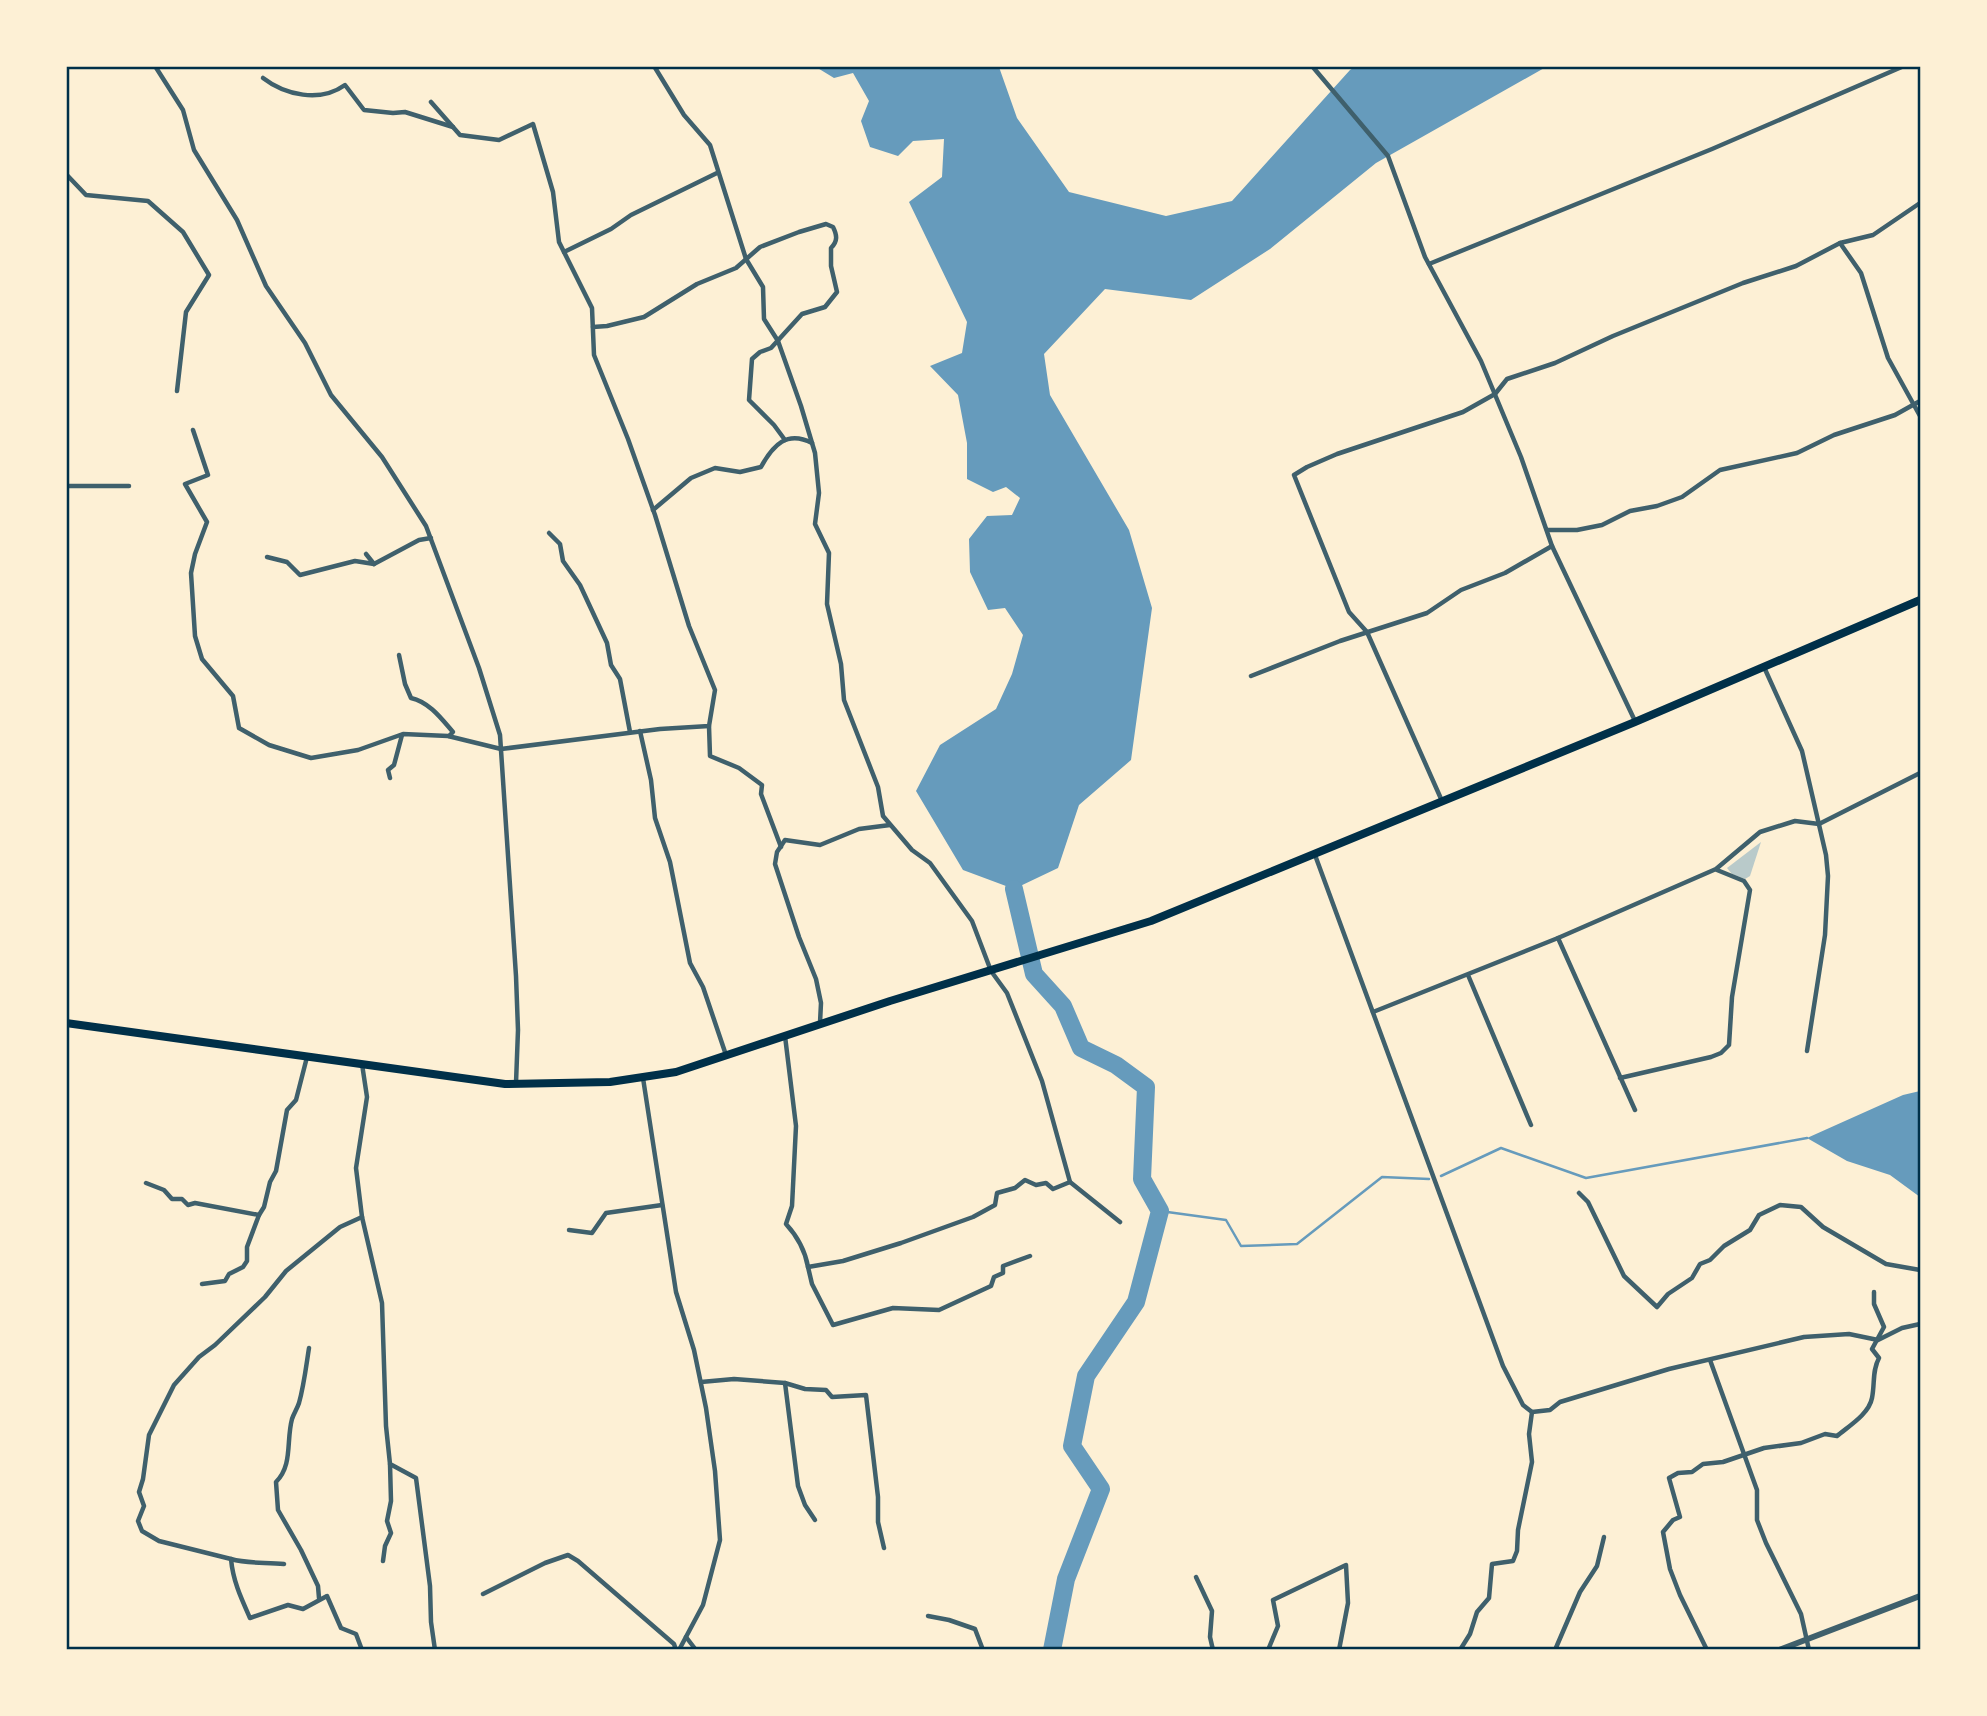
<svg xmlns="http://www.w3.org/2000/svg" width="1987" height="1716" viewBox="0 0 1987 1716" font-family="Manrope,sans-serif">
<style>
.green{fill:#b9caca}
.water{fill:#669bbc}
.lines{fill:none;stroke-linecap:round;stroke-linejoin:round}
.stream{stroke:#669bbc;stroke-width:2.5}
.river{stroke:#669bbc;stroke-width:18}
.minor{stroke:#3f606c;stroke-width:4.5}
.tertiary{stroke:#3f606c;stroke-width:6}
.primary{stroke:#003049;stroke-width:8}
.neatline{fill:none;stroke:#003049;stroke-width:2.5}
</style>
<rect width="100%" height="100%" fill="#fdf0d5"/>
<!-- green -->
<path class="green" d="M1761,842L1750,876L1745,879L1732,874L1727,868Z"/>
<!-- water -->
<g class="water">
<path d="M816,67H999L1017,118L1069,192L1166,216L1232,201L1350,70L1355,67H1546L1376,163L1270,249L1191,300L1105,289L1044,354L1050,395L1129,530L1152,608L1131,760L1079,805L1058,868L1014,889L963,870L916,791L940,745L996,709L1012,674L1023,635L1005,608L988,610L970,572L969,539L987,516L1012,515L1020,498L1006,487L993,492L967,479V443L958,395L930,366L962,353L967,322L909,202L942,177L944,139L913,141L898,156L870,147L861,121L869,101L853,73L834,78Z"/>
<path d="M1920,1091V1197L1890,1175L1847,1161L1807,1138L1903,1095Z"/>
</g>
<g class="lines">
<!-- stream -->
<g class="stream">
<path d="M1441,1176L1501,1148L1586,1178L1807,1138"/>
<path d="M1160,1211L1226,1220L1241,1246L1297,1244L1382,1177L1429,1179"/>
</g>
<!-- river -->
<path class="river" d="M1014,889L1034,974L1063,1006L1081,1048L1116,1065L1146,1087L1142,1179L1160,1211L1136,1302L1086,1376L1072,1446L1101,1489L1066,1579L1052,1650"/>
<!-- minor -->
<g class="minor">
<path d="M155,66L183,110L194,150L237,220L266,286L305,343L331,395L382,457L426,526L479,668L500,735L516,976L518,1030L516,1083"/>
<path d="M654,66L684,115L710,145L746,259L763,287L764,319L778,341L801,406L815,453L819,493L815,524L829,553L827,604L841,664L844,700L878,787L883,816L912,850L930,863L972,921L991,971L1007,993L1042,1081L1070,1182L1120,1222"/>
<path d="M1312,66L1388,156L1425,257L1481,361L1521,457L1552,546L1635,721"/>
<path d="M263,78C285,95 320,103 345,85L364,110L393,113L405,112L453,127"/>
<path d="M66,174L86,195L148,201L183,232L209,275L186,312L177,391"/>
<path d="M1840,243L1861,273L1888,358L1920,416"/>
<path d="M564,252L611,229L631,215L717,173"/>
<path d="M1429,264L1712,149L1904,66"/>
<path d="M593,327L607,326L644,317L697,284L736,268L760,247L799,232L826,224L833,227C837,235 838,241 831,248V266L837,292L825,307L802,314L771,348L760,352L752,359L749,400L774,425L785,440"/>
<path d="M193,430L208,475L185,484L207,522L195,554L191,573L195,636L202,659L233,696L239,728L269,745L311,758L358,750L403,734L448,736L501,749L660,729L709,726L715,690L689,626L655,515L628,439L594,355L592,308L559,242L553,192L533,124L499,140L460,135L431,102"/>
<path d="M66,486H129"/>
<path d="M653,510L691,478L715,468L740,472L761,467C773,445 787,430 812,443"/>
<path d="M1547,530H1577L1602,525L1630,511L1657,506L1682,497L1720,470L1797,453L1834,435L1895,415L1920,401"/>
<path d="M549,533L560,544L563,561L580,585L607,643L611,665L620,679L630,732"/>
<path d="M366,554L374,564"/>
<path d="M267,557L287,562L300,575L355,561L374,564L419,540L431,538"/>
<path d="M399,655L405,684L411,698C429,702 441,718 453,732L449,736"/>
<path d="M1764,667L1802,751L1826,855L1828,876L1825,935L1807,1051"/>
<path d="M1251,676L1340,641L1427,613L1461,590L1505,573L1552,546"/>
<path d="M709,726L710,756L739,768L762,785L761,794L781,847"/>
<path d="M640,731L651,780L655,818L670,862L690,963L703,987L726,1055"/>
<path d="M390,778L388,770L394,765L402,735"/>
<path d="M1442,801L1367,632L1349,612L1294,475L1307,467L1337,454L1463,412L1495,394L1507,379L1555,363L1613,336L1743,283L1796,266L1840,243L1873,235L1920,203"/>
<path d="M1315,855L1503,1366L1523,1405L1532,1412L1550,1410L1560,1402L1669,1369L1804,1337L1849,1334L1878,1340L1902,1328L1920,1324"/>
<path d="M1558,938L1635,1110"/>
<path d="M1468,975L1531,1125"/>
<path d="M1373,1012L1558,938L1716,869L1760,832L1795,821L1819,824L1920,773"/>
<path d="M820,1023L821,1003L816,979L799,937L775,864L777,852L785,840L820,845L859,829L890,825"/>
<path d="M785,1036L796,1126L792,1206L786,1224C798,1237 805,1250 808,1267L843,1261L901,1243L973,1217L995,1205L997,1193L1015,1188L1025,1180L1036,1185L1046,1183L1053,1189L1070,1182"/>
<path d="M362,1064L367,1097L356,1168L362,1217L382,1303L386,1426L390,1464L416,1478L430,1586L431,1622L435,1650"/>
<path d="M643,1078L676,1292L694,1350L706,1408L715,1471L720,1540L703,1605L679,1650"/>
<path d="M1620,1078L1711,1057L1721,1053L1729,1045L1732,997L1750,890L1744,881L1717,870"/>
<path d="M146,1183L164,1190L172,1199H182L188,1205L195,1203L259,1215"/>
<path d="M1579,1193L1588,1202L1624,1276L1657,1307L1668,1294L1692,1278L1700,1264L1710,1260L1724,1246L1750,1230L1759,1215L1780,1205L1801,1207L1823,1227L1886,1264L1920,1270"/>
<path d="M569,1230L592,1233L606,1213L662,1205"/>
<path d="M808,1267L812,1284L833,1325L893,1308L939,1310L991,1286L994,1277L1003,1273V1266L1030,1256"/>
<path d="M202,1284L225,1281L229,1274L243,1267L247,1261V1247L259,1215L264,1207L270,1182L276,1171L287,1110L296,1100L307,1057"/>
<path d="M309,1348C306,1367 304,1385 299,1403C297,1409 294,1413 292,1419C286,1441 293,1465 276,1482L278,1510L301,1550L318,1586L319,1598"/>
<path d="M1710,1360L1757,1490V1520L1766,1543L1801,1614L1809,1650"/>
<path d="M701,1382L734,1379L785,1383L805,1389L826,1390L832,1397L866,1395L878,1497V1522L884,1548"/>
<path d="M785,1383L798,1486L805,1505L815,1520"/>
<path d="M231,1559C248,1564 266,1562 284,1564"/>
<path d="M383,1561L385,1546L391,1533L387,1521L391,1501L390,1464"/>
<path d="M1196,1577L1212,1611L1210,1637L1213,1650"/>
<path d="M483,1594L545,1563L568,1555L578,1561L674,1644L676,1650"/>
<path d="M928,1616L949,1620L975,1629L983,1650"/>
<path d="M686,1637L696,1650"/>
<path d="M362,1650L356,1634L341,1628L327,1596L303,1609L288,1605L250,1618C241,1598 233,1581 231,1559L159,1541L142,1531L138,1521L144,1506L139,1492L143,1479L149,1435L174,1385L199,1357L215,1345L265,1297L286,1271L340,1227L362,1217"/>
<path d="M1268,1650L1278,1626L1273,1600L1346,1565L1348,1603L1339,1650"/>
<path d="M1460,1650L1470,1634L1477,1612L1489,1598L1492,1564L1513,1561L1517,1551L1518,1530L1532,1462L1529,1434L1532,1412"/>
<path d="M1555,1650L1580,1592L1597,1566L1604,1537"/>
<path d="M1707,1650L1680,1595L1670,1569L1663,1532L1673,1520L1680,1517L1669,1478L1678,1473L1692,1472L1703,1464L1723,1462L1764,1448L1801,1443L1825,1434L1837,1436C1849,1426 1869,1414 1872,1398C1875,1383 1872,1371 1879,1358L1872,1349L1884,1327L1874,1304V1292"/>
</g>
<!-- tertiary -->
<path class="tertiary" d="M1779,1650L1920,1596"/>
<!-- primary -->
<path class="primary" d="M66,1023L505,1084L610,1082L676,1072L890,1001L1151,921L1635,722L1920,600"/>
</g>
<!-- border -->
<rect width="1987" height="1716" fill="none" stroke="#fdf0d5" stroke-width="136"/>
<rect x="68" y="68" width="1851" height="1580" class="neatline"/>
</svg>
